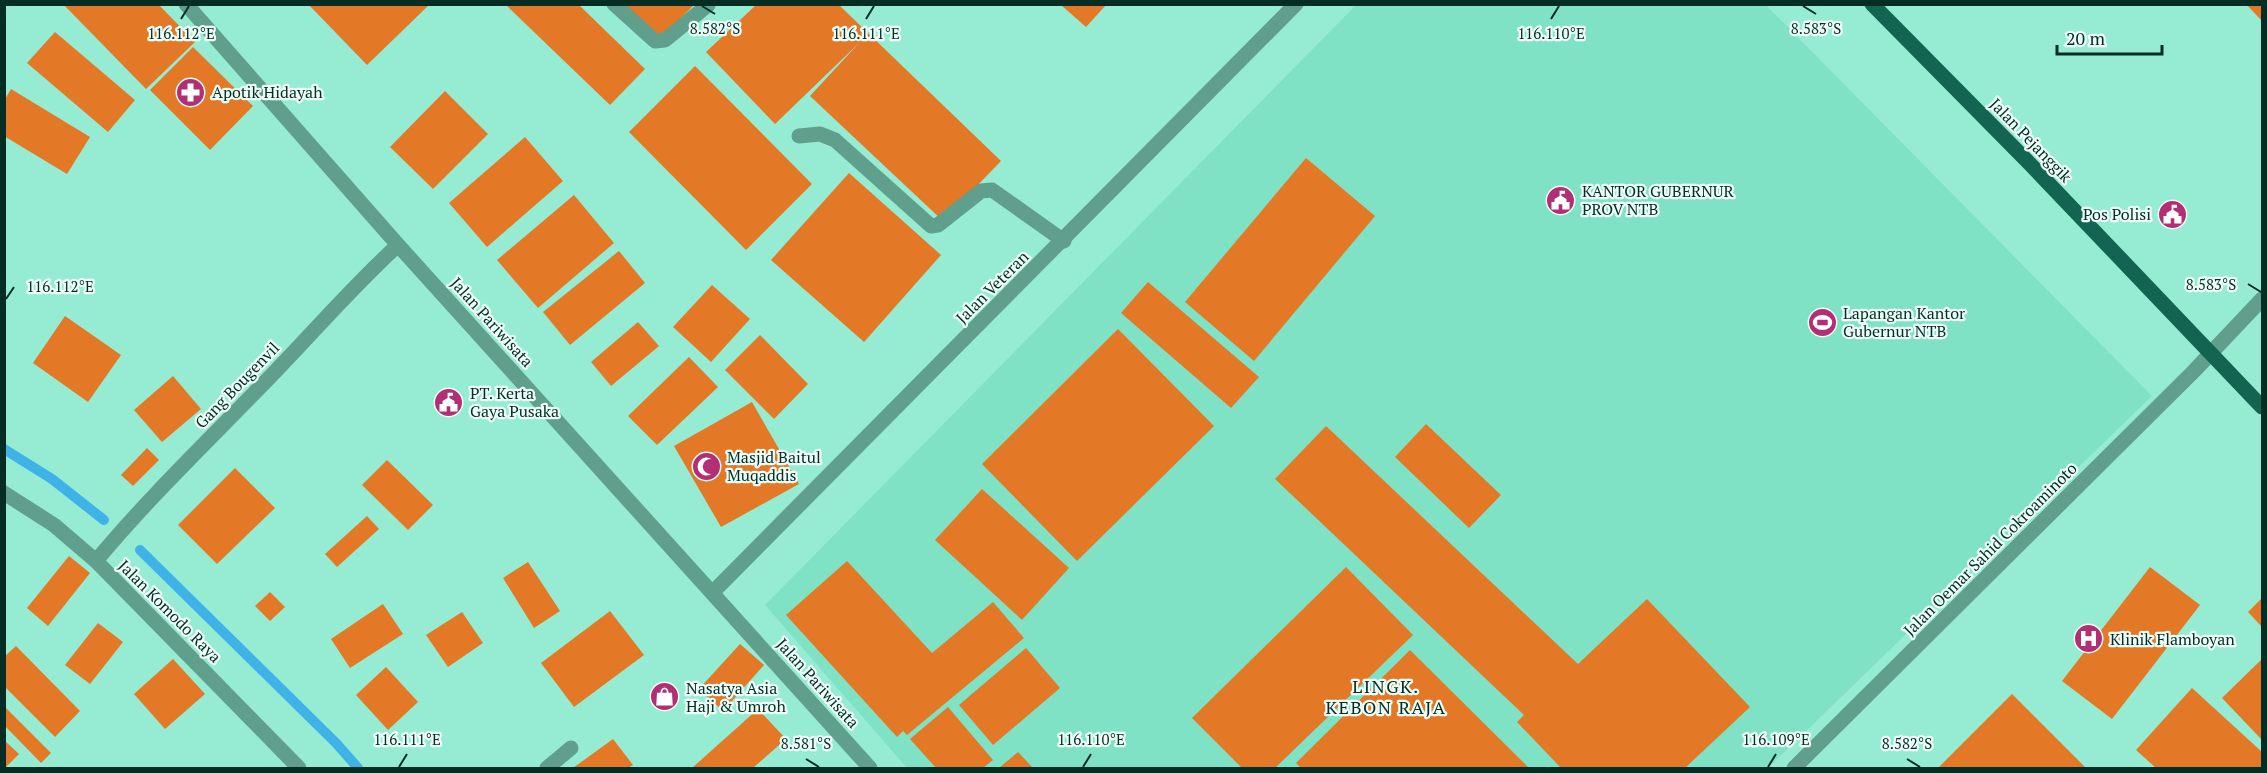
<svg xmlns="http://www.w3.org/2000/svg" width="2267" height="773" viewBox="0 0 2267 773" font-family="'PT Serif',serif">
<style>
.built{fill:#80e2c5}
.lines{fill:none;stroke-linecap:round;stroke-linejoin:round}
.stream{stroke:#3fb3e8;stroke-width:10}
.building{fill:#e37826}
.minor{stroke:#609f8c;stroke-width:15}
.tertiary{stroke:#609f8c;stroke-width:15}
.primary{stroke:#136551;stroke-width:15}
.ticks{fill:none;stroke:#062d23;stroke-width:2}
.labels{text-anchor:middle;stroke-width:4.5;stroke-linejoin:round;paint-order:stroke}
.poi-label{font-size:16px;fill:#062d23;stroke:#edfdf8;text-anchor:start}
.street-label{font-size:16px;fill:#062d23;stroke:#edfdf8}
.neighbourhood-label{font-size:18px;letter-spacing:1.5px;fill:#062d23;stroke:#edfdf8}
.ticks-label{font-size:15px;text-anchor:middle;fill:#062d23;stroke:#edfdf8;stroke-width:4.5;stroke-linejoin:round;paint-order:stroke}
</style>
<rect width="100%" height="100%" fill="#96ecd2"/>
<!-- built -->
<path class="built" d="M1356,5H1766L2152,396L1768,768H907L765,605Z"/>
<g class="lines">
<!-- stream -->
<g class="stream">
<path d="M4,449L52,479L104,520"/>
<path d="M140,550L336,743L358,768"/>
</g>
</g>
<!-- building -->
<g class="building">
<path d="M63,4H158L195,42L146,89Z"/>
<path d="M308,4H430L367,65Z"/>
<path d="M505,4H578L645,69L610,105Z"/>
<path d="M625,4H695L659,40Z"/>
<path d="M2246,4H2262V21Z"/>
<path d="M756,5H839L1001,161L943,221L810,96L859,43L775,124L706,52Z"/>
<path d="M1061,5H1106L1086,27Z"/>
<path d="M55,32L135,100L108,132L27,63Z"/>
<path d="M193,47L253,106L210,150L150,90Z"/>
<path d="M695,66L812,184L746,250L629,132Z"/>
<path d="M11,89L90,137L67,174L4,136V101Z"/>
<path d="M445,91L488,134L433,189L390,147Z"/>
<path d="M525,137L563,181L487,247L449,203Z"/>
<path d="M1306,158L1375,216L1254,361L1185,302Z"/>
<path d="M849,173L941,255L864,342L771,260Z"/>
<path d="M574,195L614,243L538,308L497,260Z"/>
<path d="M619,251L645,283L570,345L543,312Z"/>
<path d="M1148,282L1259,377L1231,408L1121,313Z"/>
<path d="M712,285L750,319L711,362L673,327Z"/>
<path d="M65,316L121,355L88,402L33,363Z"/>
<path d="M638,322L659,346L611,386L591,362Z"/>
<path d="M1118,329L1214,426L1077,561L982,464Z"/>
<path d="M760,335L808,384L774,419L725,370Z"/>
<path d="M689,357L718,387L657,445L628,416Z"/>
<path d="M173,376L201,409L162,442L134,410Z"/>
<path d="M752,402L799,484L721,527L674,446Z"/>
<path d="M1426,424L1501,495L1469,528L1395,457Z"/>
<path d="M1326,426L1578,664L1647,599L1750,707L1685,768H1561L1517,722L1524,715L1275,479Z"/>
<path d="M147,448L159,460L133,486L121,475Z"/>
<path d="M387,460L433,505L408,530L362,485Z"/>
<path d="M235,468L275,508L217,564L178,525Z"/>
<path d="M982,489L1069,568L1022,620L935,540Z"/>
<path d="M367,516L379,529L337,567L325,554Z"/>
<path d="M69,556L90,573L48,626L27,608Z"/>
<path d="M847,561L932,653L993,602L1024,638L907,735L903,731L897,737L786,615Z"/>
<path d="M528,562L560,611L534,628L503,578Z"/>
<path d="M1346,567L1413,635L1275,768H1242L1192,718Z"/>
<path d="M2150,567L2200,605L2112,719L2062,681Z"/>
<path d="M270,592L285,607L270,621L255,606Z"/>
<path d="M2262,598V627L2248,612Z"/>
<path d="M383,604L403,634L350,668L331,639Z"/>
<path d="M610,611L644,655L574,707L541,663Z"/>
<path d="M462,612L483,643L448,667L426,635Z"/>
<path d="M98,623L123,642L90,684L65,665Z"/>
<path d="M740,644L764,665L723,711L699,689Z"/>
<path d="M16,646L80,711L55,737L4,686V657Z"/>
<path d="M1026,648L1060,688L993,745L959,705Z"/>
<path d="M1410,650L1529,768H1301L1296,763Z"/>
<path d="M173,659L205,694L165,729L134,694Z"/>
<path d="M2262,659V740L2222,698Z"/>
<path d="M386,667L418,702L388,730L356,695Z"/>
<path d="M2192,688L2262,752V768H2156L2136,750Z"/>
<path d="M2012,694L2086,768H1938Z"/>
<path d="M4,706L51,753L41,763L4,725Z"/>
<path d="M948,707L993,760L983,768H936L910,739Z"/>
<path d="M758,709L786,739L753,768H692Z"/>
<path d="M613,739L633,765L628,768H573Z"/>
<path d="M4,740L19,754L5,768H4Z"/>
<path d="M1018,752L1033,768H999Z"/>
</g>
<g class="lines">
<!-- minor -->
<g class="minor">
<path d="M614,4L655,41L665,40L708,5"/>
<path d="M799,136L820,134L835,140L931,226L938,225L981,191L992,190L1064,241"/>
<path d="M4,493L54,525L96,561L299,768"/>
<path d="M96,561C149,497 210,439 268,379C312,334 351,288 398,245"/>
<path d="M713,592L1296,4"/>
<path d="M547,768L571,748"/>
</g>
<!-- tertiary -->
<g class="tertiary">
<path d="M186,4L398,245L870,768"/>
<path d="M1794,768L2194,371L2262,299"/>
</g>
<!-- primary -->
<path class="primary" d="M1872,4L2031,165L2262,407"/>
</g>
<!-- ticks -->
<path class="ticks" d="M702,6L715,14M1803,6L1816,14M181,19L189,6M866,19L874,6M1551,19L1559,6M2248,284L2261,292M6,299L14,287M806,759L819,767M1907,759L1920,767M399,767L407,754M1083,767L1091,754M1768,767L1776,754"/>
<!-- icons -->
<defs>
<symbol id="pharmacy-disc" viewBox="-11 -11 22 22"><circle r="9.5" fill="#b32f75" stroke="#edfdf8"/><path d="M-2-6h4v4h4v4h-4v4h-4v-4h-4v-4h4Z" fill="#fff"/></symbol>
<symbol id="civic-disc" viewBox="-11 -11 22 22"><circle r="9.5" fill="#b32f75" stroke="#edfdf8"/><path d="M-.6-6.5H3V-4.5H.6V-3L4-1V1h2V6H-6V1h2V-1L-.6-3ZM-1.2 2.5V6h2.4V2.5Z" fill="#fff"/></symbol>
<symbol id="stadium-disc" viewBox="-11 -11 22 22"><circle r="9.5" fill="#b32f75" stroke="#edfdf8"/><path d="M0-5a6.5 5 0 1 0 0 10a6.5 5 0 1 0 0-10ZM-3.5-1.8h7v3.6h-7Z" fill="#fff"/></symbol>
<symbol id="mosque-disc" viewBox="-11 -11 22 22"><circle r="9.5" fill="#b32f75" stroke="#edfdf8"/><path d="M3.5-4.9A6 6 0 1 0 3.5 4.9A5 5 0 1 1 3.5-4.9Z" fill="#fff"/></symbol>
<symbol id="hospital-disc" viewBox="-11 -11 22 22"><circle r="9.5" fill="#b32f75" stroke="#edfdf8"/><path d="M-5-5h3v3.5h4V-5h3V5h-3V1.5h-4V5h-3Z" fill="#fff"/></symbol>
<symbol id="shop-disc" viewBox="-11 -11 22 22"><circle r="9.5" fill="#b32f75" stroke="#edfdf8"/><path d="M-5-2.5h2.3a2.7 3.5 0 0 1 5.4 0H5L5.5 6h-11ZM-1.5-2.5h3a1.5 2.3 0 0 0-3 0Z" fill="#fff"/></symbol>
</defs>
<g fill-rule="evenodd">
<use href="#pharmacy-disc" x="174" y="76" width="33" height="33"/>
<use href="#civic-disc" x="1544" y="184" width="33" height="33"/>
<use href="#civic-disc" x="2156" y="198" width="33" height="33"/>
<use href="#stadium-disc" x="1806" y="306" width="33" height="33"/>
<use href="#civic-disc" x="432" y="386" width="33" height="33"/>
<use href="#mosque-disc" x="690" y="450" width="33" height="33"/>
<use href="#hospital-disc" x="2072" y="622" width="33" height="33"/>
<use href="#shop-disc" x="648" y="680" width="33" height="33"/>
</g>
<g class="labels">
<!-- poi labels -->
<g class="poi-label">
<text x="212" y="98">Apotik Hidayah</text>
<text x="1582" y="197">KANTOR GUBERNUR<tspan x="1582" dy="18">PROV NTB</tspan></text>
<text x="2151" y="220" text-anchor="end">Pos Polisi</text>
<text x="1843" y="319">Lapangan Kantor<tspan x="1843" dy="18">Gubernur NTB</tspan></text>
<text x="470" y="399">PT. Kerta<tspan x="470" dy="18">Gaya Pusaka</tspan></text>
<text x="727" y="463">Masjid Baitul<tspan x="727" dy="18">Muqaddis</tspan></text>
<text x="2110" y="645">Klinik Flamboyan</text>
<text x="686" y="694">Nasatya Asia<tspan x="686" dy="18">Haji &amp; Umroh</tspan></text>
</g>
<!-- street labels -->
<g class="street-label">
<text transform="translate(2031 140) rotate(46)" y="6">Jalan Pejanggik</text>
<text transform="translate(992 287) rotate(-45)" y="6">Jalan Veteran</text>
<text transform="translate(492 322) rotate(48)" y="6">Jalan Pariwisata</text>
<text transform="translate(237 385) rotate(-46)" y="6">Gang Bougenvil</text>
<text transform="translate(1990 549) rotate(-45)" y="6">Jalan Oemar Sahid Cokroaminoto</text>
<text transform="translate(170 611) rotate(45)" y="6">Jalan Komodo Raya</text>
<text transform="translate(818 683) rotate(48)" y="6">Jalan Pariwisata</text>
</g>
<!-- neighbourhood labels -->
<g class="neighbourhood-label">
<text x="1386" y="693">LINGK.<tspan x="1386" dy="21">KEBON RAJA</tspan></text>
</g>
</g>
<g class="ticks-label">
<text x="1816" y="34">8.583°S</text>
<text x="715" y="34">8.582°S</text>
<text x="181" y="39">116.112°E</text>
<text x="866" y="39">116.111°E</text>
<text x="1551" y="39">116.110°E</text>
<text x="2211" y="290">8.583°S</text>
<text x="60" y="292">116.112°E</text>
<text x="407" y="745">116.111°E</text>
<text x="1091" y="745">116.110°E</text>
<text x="1776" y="745">116.109°E</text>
<text x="806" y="749">8.581°S</text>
<text x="1907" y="749">8.582°S</text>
</g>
<!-- border -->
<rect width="2267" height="773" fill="none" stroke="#062d23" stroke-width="12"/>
<!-- scale -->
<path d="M2057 45v9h105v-9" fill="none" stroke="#062d23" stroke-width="3"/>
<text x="2066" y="45" font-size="18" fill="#062d23" stroke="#edfdf8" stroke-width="4.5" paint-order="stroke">20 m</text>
</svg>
